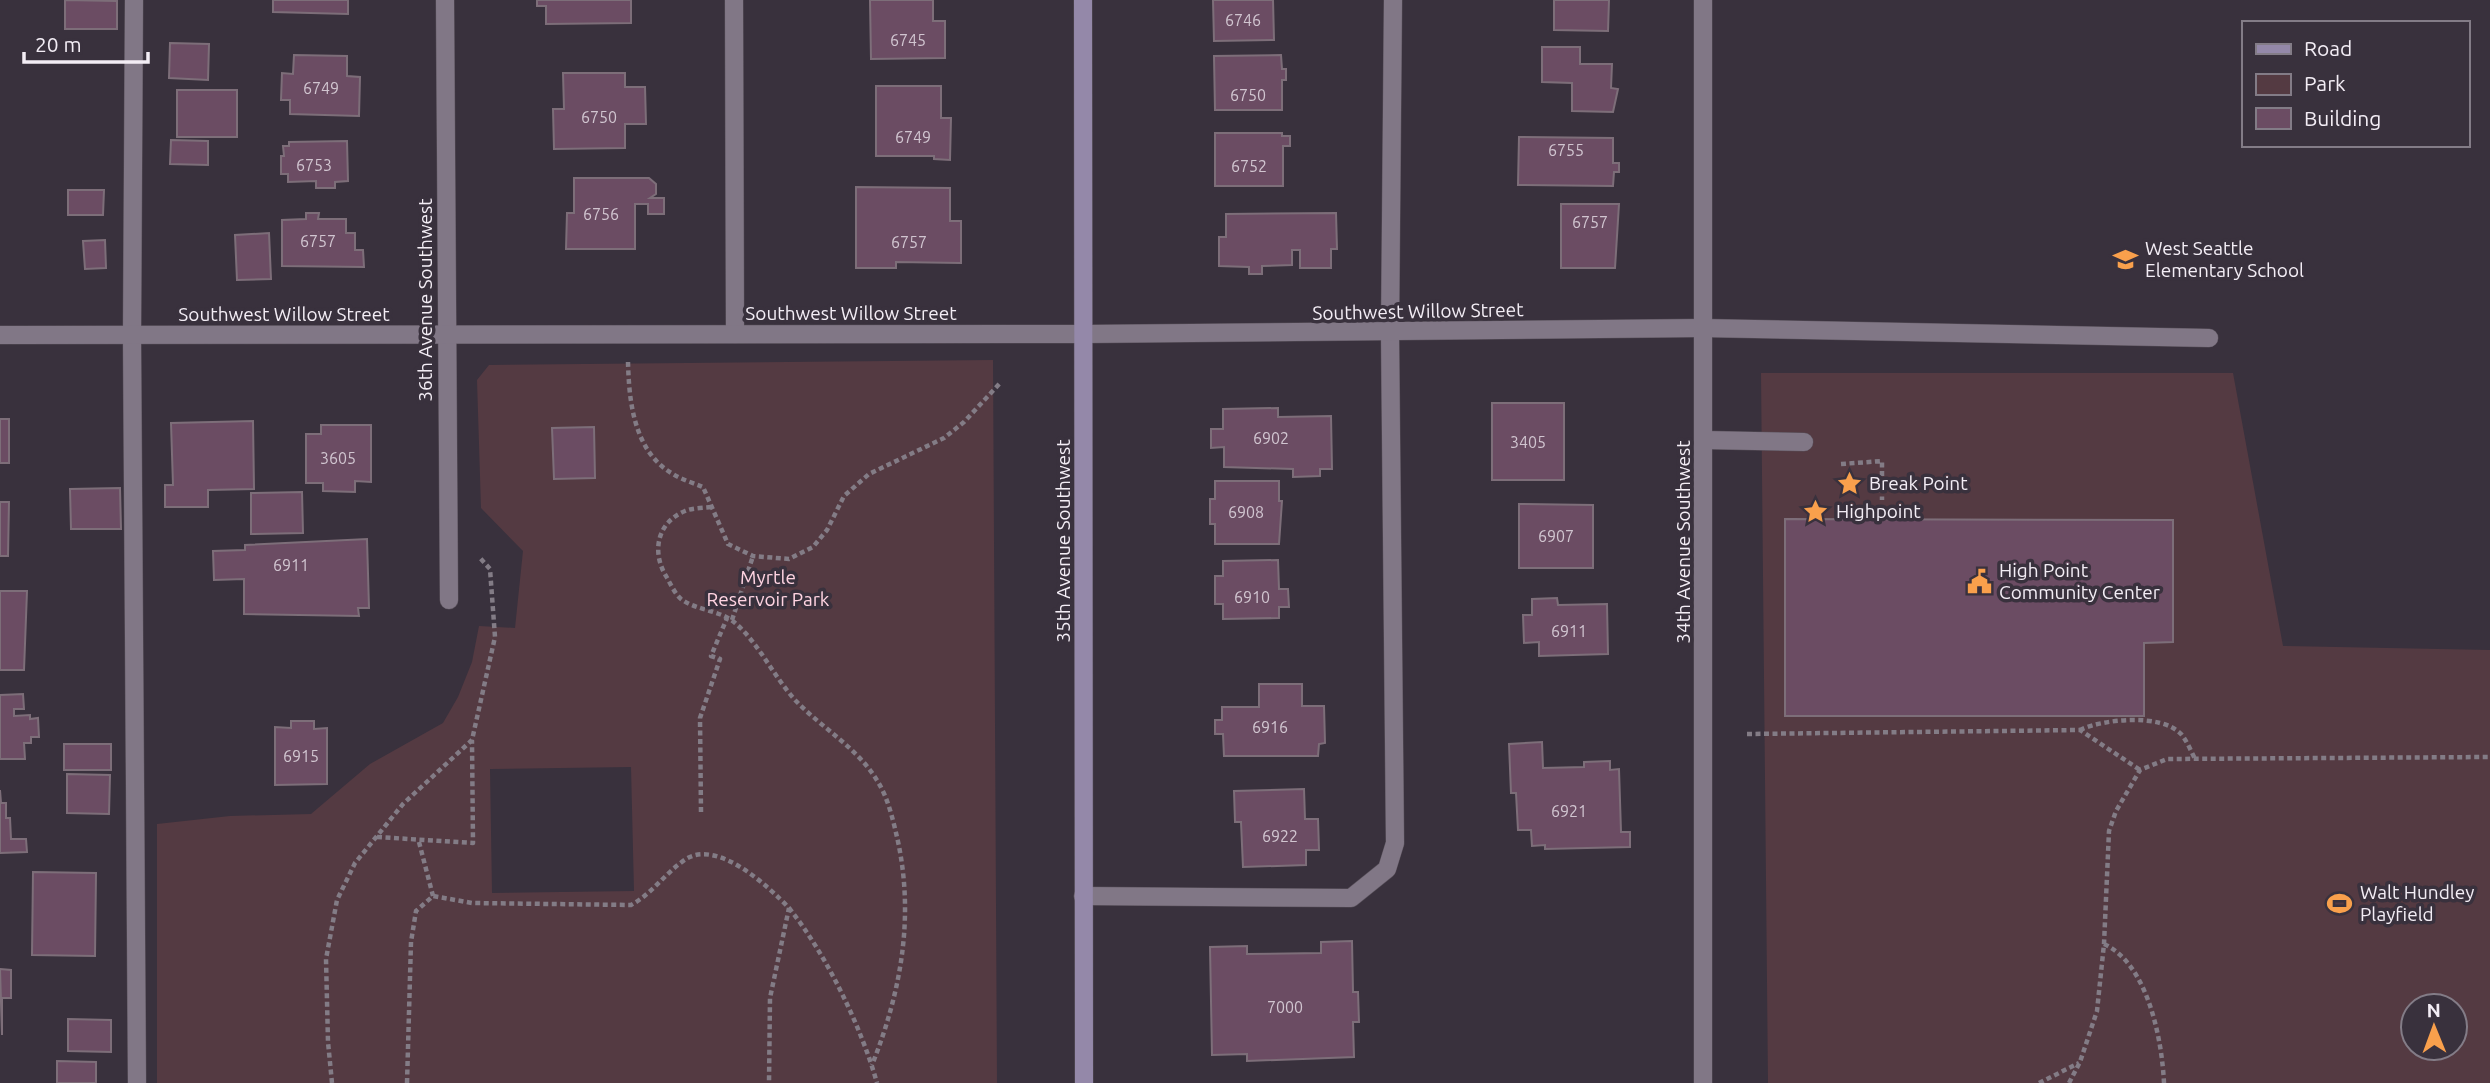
<svg xmlns="http://www.w3.org/2000/svg" width="2490" height="1083" viewBox="0 0 2490 1083" font-family="Ubuntu,sans-serif">
<style>
.green{fill:#543a42;fill-rule:evenodd}
.building{fill:#6b4c63;stroke:#7d6e79;stroke-width:2}
.lines{fill:none;stroke-linecap:round;stroke-linejoin:round}
.service-casing{stroke:#58505a;stroke-width:19}
.minor-casing{stroke:#58505a;stroke-width:19}
.secondary-casing{stroke:#58505a;stroke-width:19}
.path{stroke:#837c86;stroke-width:4.5;stroke-dasharray:5 3.5;stroke-linecap:butt}
.service{stroke:#817786;stroke-width:18}
.minor{stroke:#817786;stroke-width:18}
.secondary{stroke:#9488a9;stroke-width:18}
.labels{text-anchor:middle;stroke-width:7;stroke-linejoin:round;paint-order:stroke}
.number-label{font-size:16px;fill:#d1c5d0}
.poi-label{font-size:19px;fill:#f3edf5;stroke:#39313d;text-anchor:start}
.street-label{font-size:19px;fill:#f3edf5;stroke:#39313d}
.park-label{font-size:19px;fill:#ffd4e2;stroke:#39313d}
</style>
<rect width="100%" height="100%" fill="#39313d"/>
<!-- green -->
<g class="green">
<path d="M993,360L997,1083H157V824L230,816L311,814L370,764L443,723L458,697L472,662L479,626L515,628L523,551L481,508L477,380L489,365ZM631,767L634,891L492,893L490,769Z"/>
<path d="M1761,373H2233L2283,646L2490,650V1083H1768ZM2413,1006H2455V1048H2413Z"/>
</g>
<!-- building -->
<g class="building">
<path d="M65,0L117,1V29H65Z"/>
<path d="M273,0H348V14L273,12Z"/>
<path d="M537,0H631V23L546,24V6H537Z"/>
<path d="M870,0H933V21H945V58L871,59Z"/>
<path d="M1213,0H1273L1274,40L1214,41Z"/>
<path d="M1554,0H1609L1608,31L1554,30Z"/>
<path d="M170,43L209,44L208,80L169,78Z"/>
<path d="M1542,47H1580V64H1612L1611,88L1618,89L1613,112L1572,111V83L1542,82Z"/>
<path d="M294,55L347,56V76L360,77L359,116L290,114V100H281L282,73L293,74Z"/>
<path d="M1281,55L1282,69H1286V80H1282V110H1215L1214,56Z"/>
<path d="M563,73H625V87H645L646,124H625V148L554,149L553,109H564Z"/>
<path d="M876,86H941V118H951L950,160L934,159V156H876Z"/>
<rect x="177" y="90" width="60" height="47"/>
<path d="M1215,133H1282V136H1290V146H1283V186H1215Z"/>
<path d="M1519,137L1613,138V163H1619V172H1614L1613,186L1518,185Z"/>
<path d="M171,140L208,141V165L170,164Z"/>
<path d="M347,141L348,181L335,182V188H316V181L288,182V174H281V156H284L283,146H289V142Z"/>
<path d="M574,178H649L656,184V194L650,198H664V214H648V204H635V249H566L567,213H574Z"/>
<path d="M856,187L950,188V221H961V263L896,262V268H856Z"/>
<path d="M68,190H104L103,215H68Z"/>
<path d="M1561,204H1619L1615,268H1561Z"/>
<path d="M306,213H319L318,219H346V233H355V250H363L364,267L282,266V220L306,219Z"/>
<path d="M1336,213L1337,249H1331V268H1300V250H1292V265L1262,266V274H1249V267L1219,266V237H1226V214Z"/>
<path d="M269,233L271,279L237,280L235,235Z"/>
<path d="M105,240L106,268L85,269L83,241Z"/>
<rect x="1492" y="403" width="72" height="77"/>
<path d="M1278,408V417L1331,416L1332,469H1320V476L1293,477V469L1224,467V447L1211,448V429H1223V409Z"/>
<rect x="0" y="419" width="9" height="44"/>
<path d="M253,421L254,489L208,490V507H165V485H173L171,423Z"/>
<path d="M321,425H371V482L355,481V492L323,491V483H306V434H321Z"/>
<path d="M594,427L595,478L554,479L552,428Z"/>
<path d="M1215,481H1279V501H1282L1279,544H1215V524H1210V499H1215Z"/>
<path d="M120,488L121,529H71L70,489Z"/>
<path d="M302,492L303,533L251,534V493Z"/>
<path d="M0,502H9L8,556H0Z"/>
<path d="M1519,504L1593,505V568H1519Z"/>
<path d="M1785,519L2173,520V642L2144,643V716H1785Z"/>
<path d="M367,539L369,608H358L359,616L244,614V579L214,580L213,551L245,550V545Z"/>
<path d="M1278,560L1279,589H1288L1289,607H1279V618L1223,619V604H1215V576H1223V561Z"/>
<path d="M0,591H27L24,670H0Z"/>
<path d="M1557,598L1558,605L1607,604L1608,654L1539,656V642L1524,643L1523,615H1532V599Z"/>
<path d="M1259,684H1302V706H1324L1325,743L1319,744L1318,756H1224L1223,734H1215V720H1222V707H1259Z"/>
<path d="M23,694L24,709H14V716L30,715V719L38,718L39,737H31V743H24L25,759H0V695Z"/>
<path d="M291,721H314V729L327,728V784L275,785V727L291,728Z"/>
<path d="M1542,742L1543,768L1584,767V762L1610,761V770L1619,769L1621,832H1630V847L1545,849V845L1532,846L1531,830H1518L1516,793H1511L1509,744Z"/>
<rect x="64" y="744" width="47" height="26"/>
<path d="M67,774L110,775L109,814L67,813Z"/>
<path d="M1304,789L1305,819H1318L1319,850H1306V865L1243,867L1241,822H1235L1234,791Z"/>
<path d="M0,790L1,803H6V818H10L11,839H26L27,852L0,853Z"/>
<path d="M33,872L96,873L95,956L32,955Z"/>
<path d="M1352,941L1353,992H1358L1359,1022H1353L1354,1057L1247,1061V1054L1212,1055L1210,947L1247,946V954L1321,953V942Z"/>
<path d="M0,969L11,970V998H2V1035Z"/>
<path d="M68,1019L111,1020V1052L68,1051Z"/>
<path d="M57,1061L96,1062V1083H57Z"/>
</g>
<g class="lines">
<defs>
<g id="service">
<path d="M134,0L132,337L137,1083"/>
<path d="M734,0L735,334"/>
<path d="M1702,328L2209,338"/>
<path d="M1704,440L1804,442"/>
<path d="M1083,896L1351,898L1387,869L1395,843L1390,332L1393,0"/>
</g>
<g id="minor">
<path d="M445,0L449,600"/>
<path d="M0,335L1084,334L1702,328"/>
<path d="M1703,1083V0"/>
</g>
<path id="secondary" d="M1083,0L1084,1083"/>
</defs>
<!-- service casing -->
<use href="#service" class="service-casing"/>
<!-- minor casing -->
<use href="#minor" class="minor-casing"/>
<!-- secondary casing -->
<use href="#secondary" class="secondary-casing"/>
<!-- path -->
<g class="path">
<path d="M628,362C629,402 634,452 673,474C682,480 694,483 703,487L728,544L753,556L789,559L813,547L827,530L844,496L869,474L944,438L964,422L1001,382"/>
<path d="M1841,464L1882,461V500"/>
<path d="M711,507C703,508 692,508 685,511C656,523 652,553 666,576C670,583 675,594 681,599C695,610 719,610 734,622C759,643 773,676 796,701C823,729 858,748 878,782C888,798 893,820 897,837C915,916 901,992 872,1065"/>
<path d="M732,620L753,556"/>
<path d="M2080,730C2103,719 2161,713 2181,734C2187,741 2191,751 2195,759"/>
<path d="M1747,734L2080,730L2140,770"/>
<path d="M701,812L700,718L720,659L711,656L727,618"/>
<path d="M377,837L473,843L472,741"/>
<path d="M419,842L433,896"/>
<path d="M789,908C826,954 861,1026 877,1083"/>
<path d="M2104,944C2148,964 2162,1040 2164,1083"/>
<path d="M332,1083L328,1042L326,959L337,900L355,863L403,804L472,740L495,637L490,569L480,558"/>
<path d="M407,1083L411,942L416,911L433,896L472,903L631,905C653,893 665,873 686,859C718,839 769,887 789,908L770,998L769,1083"/>
<path d="M2039,1083L2079,1063"/>
<path d="M2069,1083L2080,1062L2097,1011L2104,944L2109,831L2116,811L2140,770L2167,759L2490,757"/>
</g>
<!-- service -->
<use href="#service" class="service"/>
<!-- minor -->
<use href="#minor" class="minor"/>
<!-- secondary -->
<use href="#secondary" class="secondary"/>
</g>
<!-- icons -->
<defs>
<symbol id="school-bare" viewBox="-9 -9 18 18"><path d="M0-5L7-2L0 1L-7-2ZM-4 1L0 2.5L4 1V4Q0 6-4 4Z" fill="#f9a04c" stroke="#39313d" stroke-width="2.5" paint-order="stroke"/></symbol>
<symbol id="sight-bare" viewBox="-9 -9 18 18"><path d="M0-6L1.8-2.2L6-1.7L2.9 1.2L3.7 5.4L0 3.3L-3.7 5.4L-2.9 1.2L-6-1.7L-1.8-2.2Z" fill="#f9a04c" stroke="#39313d" stroke-width="2.5" paint-order="stroke"/></symbol>
<symbol id="civic-bare" viewBox="-9 -9 18 18"><path d="M-.6-6.5H3V-4.5H.6V-3L4-1V1h2V6H-6V1h2V-1L-.6-3ZM-1.2 2.5V6h2.4V2.5Z" fill="#f9a04c" stroke="#39313d" stroke-width="2.5" paint-order="stroke"/></symbol>
<symbol id="stadium-bare" viewBox="-9 -9 18 18"><path d="M0-5a6.5 5 0 1 0 0 10a6.5 5 0 1 0 0-10ZM-3.5-1.8h7v3.6h-7Z" fill="#f9a04c" stroke="#39313d" stroke-width="2.5" paint-order="stroke"/></symbol>
</defs>
<g fill-rule="evenodd">
<use href="#school-bare" x="2108" y="242" width="35" height="35"/>
<use href="#sight-bare" x="1832" y="466" width="35" height="35"/>
<use href="#sight-bare" x="1798" y="494" width="35" height="35"/>
<use href="#civic-bare" x="1962" y="564" width="35" height="35"/>
<use href="#stadium-bare" x="2322" y="886" width="35" height="35"/>
</g>
<g class="labels">
<!-- number labels -->
<g class="number-label">
<text x="1243" y="26">6746</text>
<text x="908" y="46">6745</text>
<text x="321" y="94">6749</text>
<text x="1248" y="101">6750</text>
<text x="599" y="123">6750</text>
<text x="913" y="143">6749</text>
<text x="1566" y="156">6755</text>
<text x="314" y="171">6753</text>
<text x="1249" y="172">6752</text>
<text x="601" y="220">6756</text>
<text x="1590" y="228">6757</text>
<text x="318" y="247">6757</text>
<text x="909" y="248">6757</text>
<text x="1271" y="444">6902</text>
<text x="1528" y="448">3405</text>
<text x="338" y="464">3605</text>
<text x="1246" y="518">6908</text>
<text x="1556" y="542">6907</text>
<text x="291" y="571">6911</text>
<text x="1252" y="603">6910</text>
<text x="1569" y="637">6911</text>
<text x="1270" y="733">6916</text>
<text x="301" y="762">6915</text>
<text x="1569" y="817">6921</text>
<text x="1280" y="842">6922</text>
<text x="1285" y="1013">7000</text>
</g>
<!-- poi labels -->
<g class="poi-label">
<text x="2145" y="255">West Seattle<tspan x="2145" dy="22">Elementary School</tspan></text>
<text x="1869" y="490">Break Point</text>
<text x="1836" y="518">Highpoint</text>
<text x="1999" y="577">High Point<tspan x="1999" dy="22">Community Center</tspan></text>
<text x="2360" y="899">Walt Hundley<tspan x="2360" dy="22">Playfield</tspan></text>
</g>
<!-- street labels -->
<g class="street-label">
<text transform="translate(425 300) rotate(-90)" y="7">36th Avenue Southwest</text>
<text transform="translate(1418 311) rotate(-1)" y="7">Southwest Willow Street</text>
<text x="851" y="320">Southwest Willow Street</text>
<text x="284" y="321">Southwest Willow Street</text>
<text transform="translate(1063 541) rotate(-90)" y="7">35th Avenue Southwest</text>
<text transform="translate(1683 542) rotate(-90)" y="7">34th Avenue Southwest</text>
</g>
<!-- park labels -->
<g class="park-label">
<text x="768" y="584">Myrtle<tspan x="768" dy="22">Reservoir Park</tspan></text>
</g>
</g>
<!-- legend -->
<rect x="2242" y="21" width="228" height="126" fill="#39313d" stroke="#837c87" stroke-width="2"/>
<rect x="2256" y="44" width="35" height="10" fill="#9488a9" stroke="#837c87" stroke-width="2"/>
<text x="2304" y="56" font-size="21" fill="#f3edf5">Road</text>
<rect x="2256" y="74" width="35" height="21" fill="#543a42" stroke="#837c87" stroke-width="2"/>
<text x="2304" y="91" font-size="21" fill="#f3edf5">Park</text>
<rect x="2256" y="108" width="35" height="21" fill="#6b4c63" stroke="#837c87" stroke-width="2"/>
<text x="2304" y="126" font-size="21" fill="#f3edf5">Building</text>
<!-- north arrow -->
<g transform="translate(2434 1027) rotate(359)"><circle r="33" fill="#39313d" stroke="#837c87" stroke-width="2"/>
<path d="M0-5L12 26L0 18L-12 26Z" fill="#f9a04c"/>
<text y="-10" font-size="19" font-weight="bold" text-anchor="middle" fill="#f3edf5">N</text>
</g>
<!-- scale -->
<path d="M24 52v10h124v-10" fill="none" stroke="#f3edf5" stroke-width="3.5"/>
<text x="35" y="52" font-size="21" fill="#f3edf5" stroke="#39313d" stroke-width="5" paint-order="stroke">20 m</text>
</svg>
